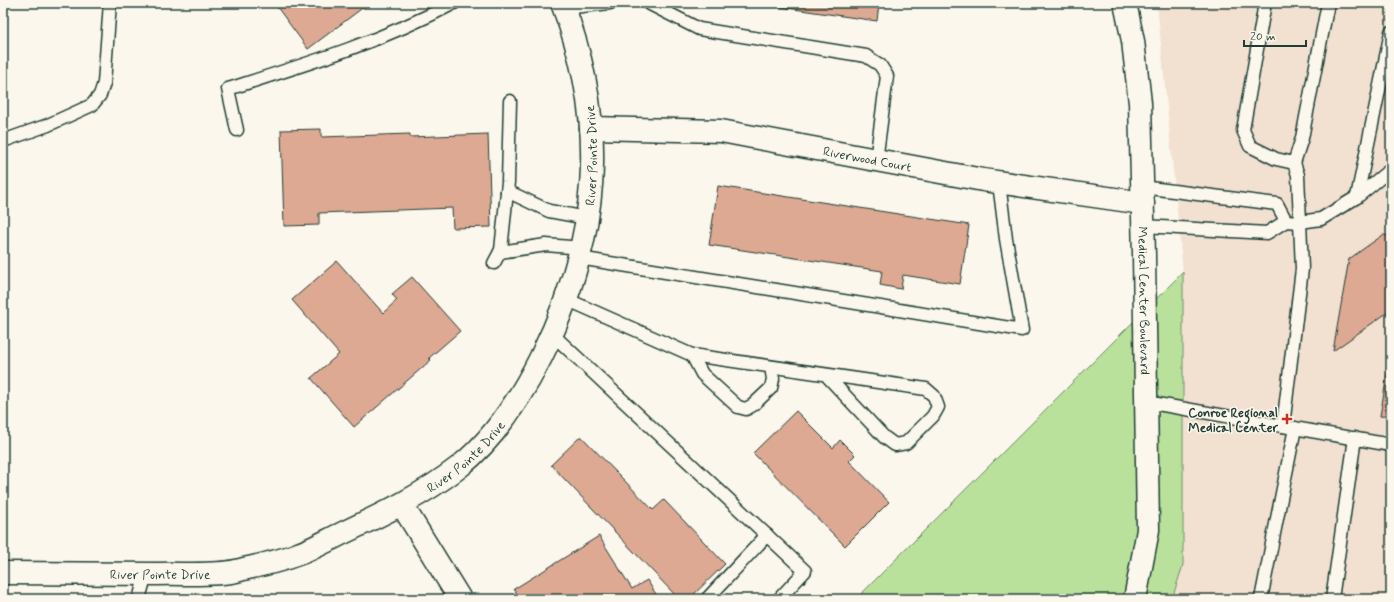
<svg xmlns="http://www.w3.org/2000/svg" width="1394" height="602" viewBox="0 0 1394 602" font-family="Mynerve,sans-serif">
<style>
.built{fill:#f2e0d1}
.green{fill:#b9e19c;stroke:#6c8f68}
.building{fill:#dea993;stroke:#1f3d34}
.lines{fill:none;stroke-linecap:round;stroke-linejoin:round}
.service-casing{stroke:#1f3d34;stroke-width:15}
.minor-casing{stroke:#1f3d34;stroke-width:25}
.service{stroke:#fbf7ec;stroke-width:12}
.minor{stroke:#fbf7ec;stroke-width:22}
.poi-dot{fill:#c8321e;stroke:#fbf7ec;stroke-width:1.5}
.labels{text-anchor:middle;stroke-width:3;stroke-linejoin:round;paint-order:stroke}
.street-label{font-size:13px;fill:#1f3d34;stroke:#fbf7ec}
.poi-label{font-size:13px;font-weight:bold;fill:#1f3d34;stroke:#fbf7ec;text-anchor:end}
</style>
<rect width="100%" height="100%" fill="#fbf7ec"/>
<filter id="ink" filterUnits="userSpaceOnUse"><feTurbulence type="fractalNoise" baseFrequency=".025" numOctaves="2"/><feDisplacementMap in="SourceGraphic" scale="8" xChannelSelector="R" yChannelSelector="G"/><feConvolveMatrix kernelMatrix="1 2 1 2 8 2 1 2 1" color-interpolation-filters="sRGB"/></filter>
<g filter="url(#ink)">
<!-- built -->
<path class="built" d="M1157,3H1391V599H1172L1183,565V272Z"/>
<!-- green -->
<path class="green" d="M1183,272V565L1172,599H856Z"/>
<!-- building -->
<g class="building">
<path d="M274,3H369L308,49Z"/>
<path d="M752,3H879L877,21Z"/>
<path d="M321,129V137L410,134V137L488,134L491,227L453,228L452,208L319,213V225L284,226L281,130Z"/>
<path d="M718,186L969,225L960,284L903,275L901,289L880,285L882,271L709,245Z"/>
<path d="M1383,235L1391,236V310L1333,351L1349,259Z"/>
<path d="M337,261L383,313L397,300L392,294L412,277L460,331L429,358L431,360L354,427L311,378L339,354L292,300Z"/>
<path d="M1390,357H1391V417L1380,416Z"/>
<path d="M796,411L833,448L840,440L855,455L849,461L889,502L845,546L753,453Z"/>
<path d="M581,436L653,510L664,500L725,564L689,599H679L551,465Z"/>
<path d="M599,536L632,589L647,580L659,599H520L514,589Z"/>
</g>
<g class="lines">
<defs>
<g id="service">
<path d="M648,3L699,29L866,56L880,65L887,76L876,161"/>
<path d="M1265,3L1243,130L1250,146L1276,159L1294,163L1298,175L1302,269L1283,426"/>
<path d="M564,8L610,3"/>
<path d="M237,130L228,89C307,64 380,42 454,3"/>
<path d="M3,141L48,125L92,105L100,95L104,83L110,3"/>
<path d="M1294,163L1302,138L1328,3"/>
<path d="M1142,187L1277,204L1286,221"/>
<path d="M507,191L549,211L587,218"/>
<path d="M1357,197L1391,169"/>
<path d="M1143,226L1267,233L1286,221L1300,222L1321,219L1357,197L1391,32"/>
<path d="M500,252L546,245L582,248"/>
<path d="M579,258L1022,330L1006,239L999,183"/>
<path d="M494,263L501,250L508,182L510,101"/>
<path d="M566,299L692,355L926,389L934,396L938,407L933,416L906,443L895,445L884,437L826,375"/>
<path d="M552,334L805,571L779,599"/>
<path d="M692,355L702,374L738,407L746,409L753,405L771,388L773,379L771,367"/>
<path d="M1146,402L1391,445"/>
<path d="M139,599L146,574"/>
<path d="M707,599L767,535"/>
<path d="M1261,599L1295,428"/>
<path d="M1332,599L1355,438"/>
</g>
<g id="minor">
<path id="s1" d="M1125,3L1133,41L1140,103L1144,255L1148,530L1135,599"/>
<path id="s2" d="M591,128L721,131L983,180L1143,203"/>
<path d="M402,505L460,599"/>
<path id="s3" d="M3,573C54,573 105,574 157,574C179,573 214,576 236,571C256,566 278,562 298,554C313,549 328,540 343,533C383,514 423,495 459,467C494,439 521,397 541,357C599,240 610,126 562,3"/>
</g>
</defs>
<!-- service casing -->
<use href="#service" class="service-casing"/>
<!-- minor casing -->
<use href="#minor" class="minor-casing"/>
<!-- service -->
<use href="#service" class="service"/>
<!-- minor -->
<use href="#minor" class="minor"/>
</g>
</g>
<!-- markers -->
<path class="poi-dot" d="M1285 413h4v4h4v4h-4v4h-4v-4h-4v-4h4z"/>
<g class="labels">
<!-- street labels -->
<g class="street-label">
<text dy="5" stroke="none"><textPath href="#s3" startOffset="829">River Pointe Drive</textPath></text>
<text dy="5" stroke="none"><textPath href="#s2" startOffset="279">Riverwood Court</textPath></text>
<text dy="5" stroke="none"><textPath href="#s1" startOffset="299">Medical Center Boulevard</textPath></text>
<text dy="5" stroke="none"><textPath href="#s3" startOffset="493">River Pointe Drive</textPath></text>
<text dy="5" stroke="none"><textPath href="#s3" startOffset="157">River Pointe Drive</textPath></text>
</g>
<!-- poi labels -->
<g class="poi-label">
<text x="1278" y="417">Conroe Regional<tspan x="1278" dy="15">Medical Center</tspan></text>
</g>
</g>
<!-- margin -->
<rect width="1394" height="602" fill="none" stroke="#fbf7ec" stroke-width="16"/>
<rect x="8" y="8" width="1378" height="586" fill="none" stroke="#1f3d34" stroke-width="1.5" filter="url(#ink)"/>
<!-- scale -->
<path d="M1244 40v6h62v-6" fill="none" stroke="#1f3d34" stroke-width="2"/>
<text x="1250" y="40" font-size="12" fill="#1f3d34" stroke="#fbf7ec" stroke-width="3" paint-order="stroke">20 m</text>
</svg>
